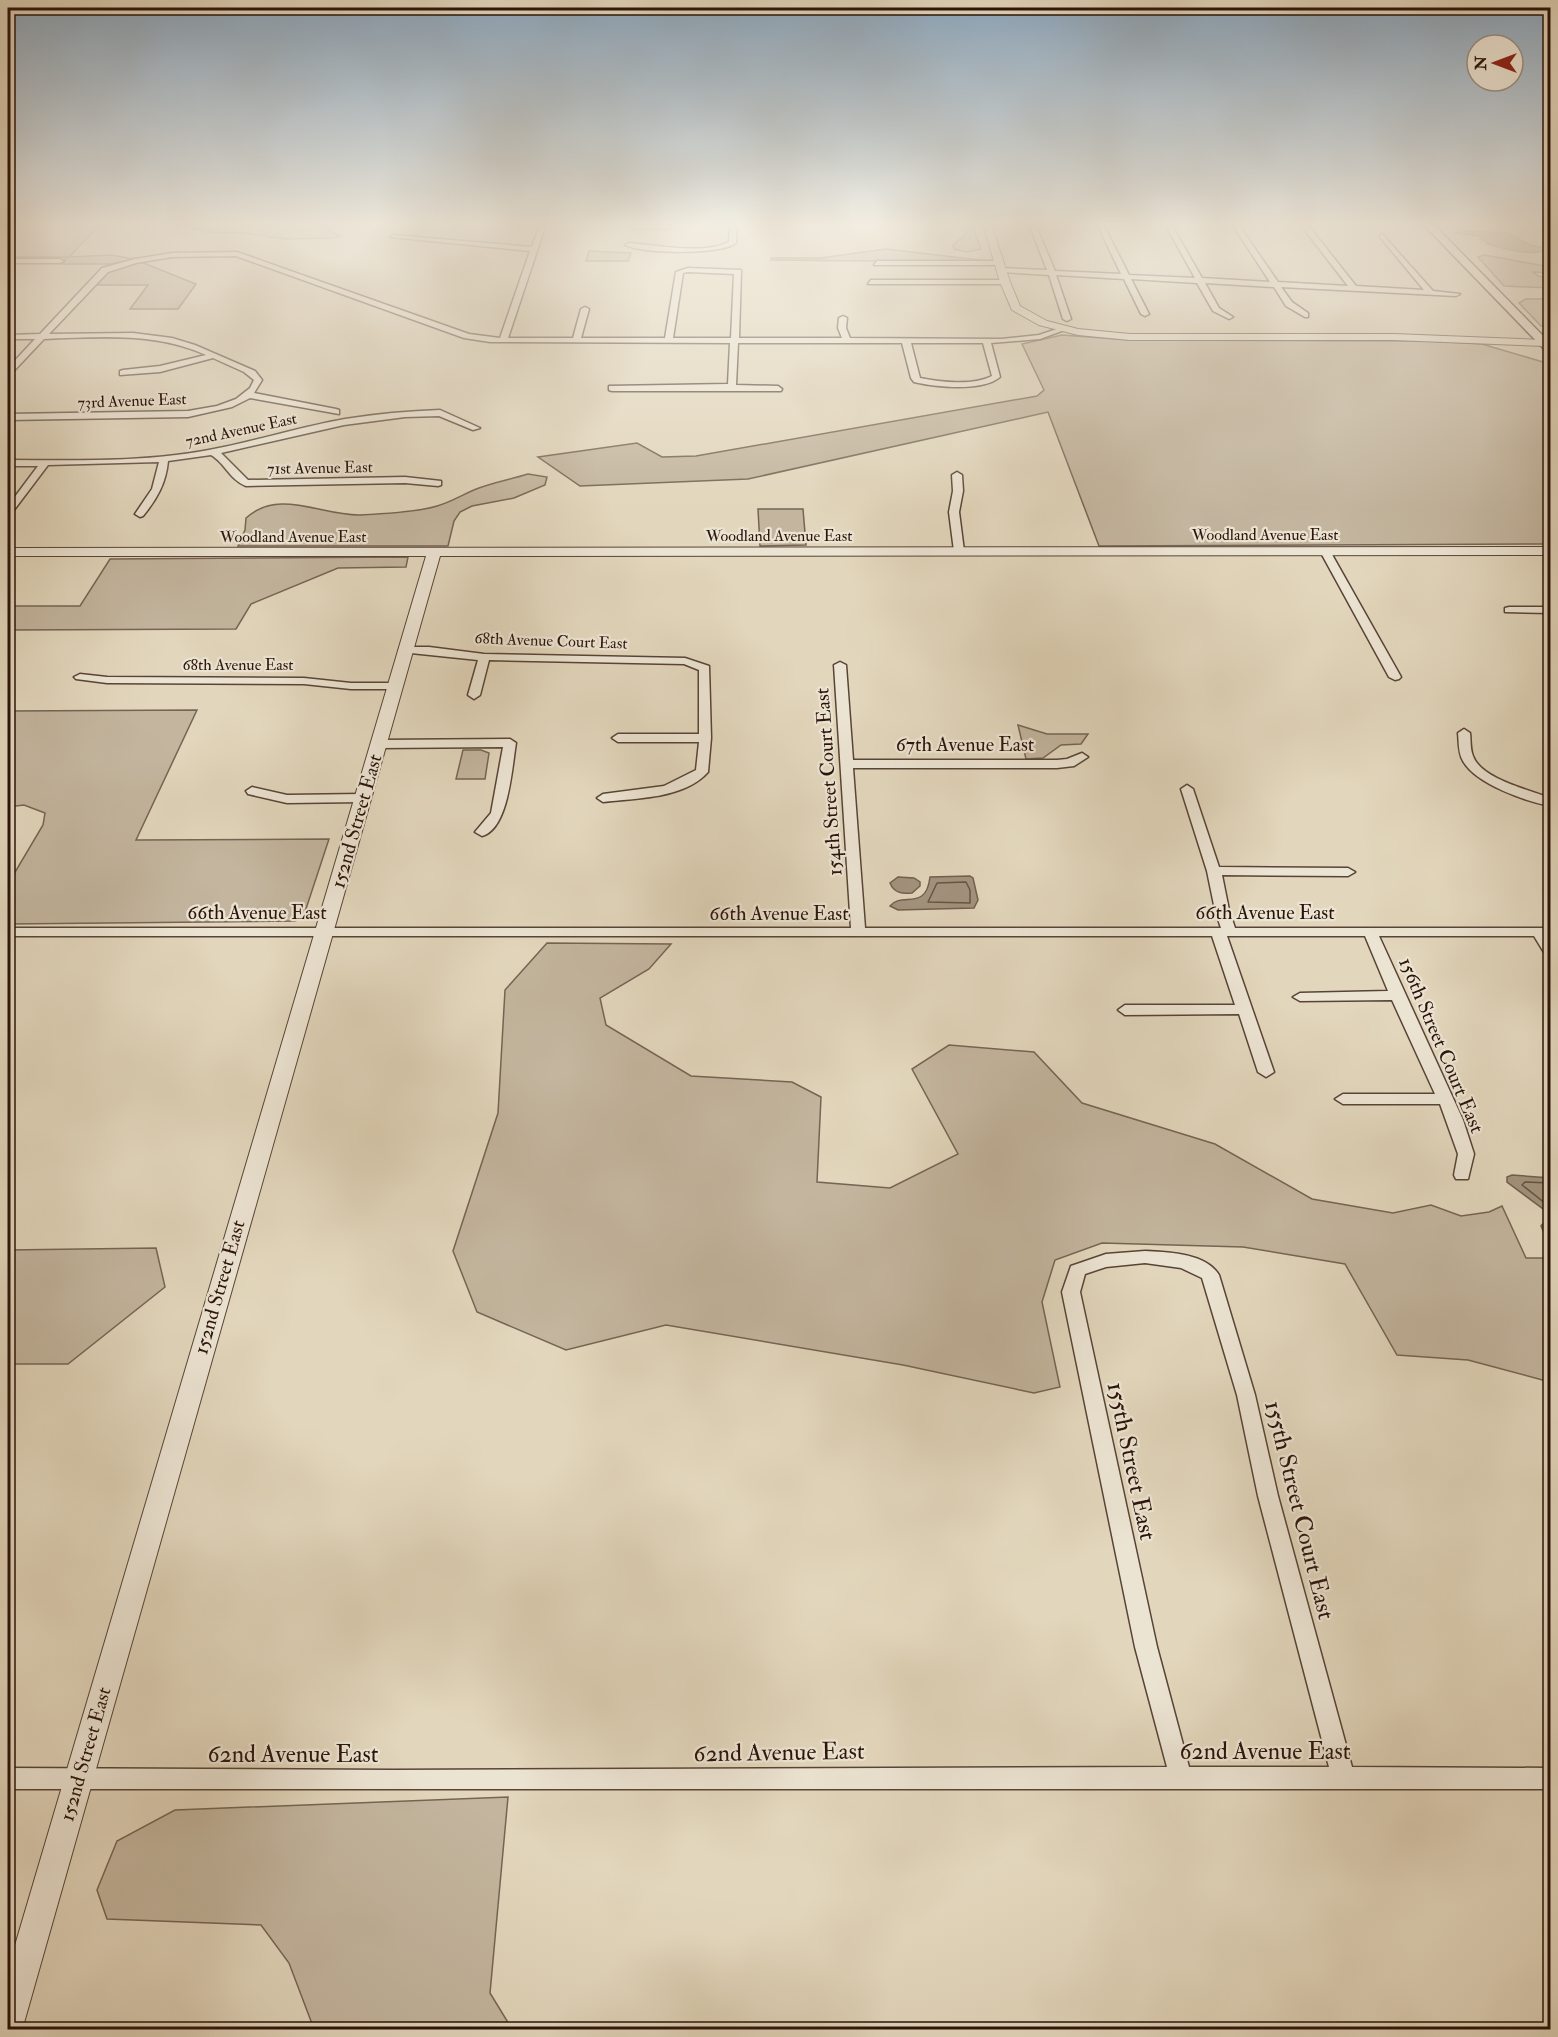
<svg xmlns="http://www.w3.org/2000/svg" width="1558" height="2037" viewBox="0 0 1558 2037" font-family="'IM FELL Double Pica',serif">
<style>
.green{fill:#c3b59e;stroke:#766454;stroke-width:1.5}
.water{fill:#a3947f;stroke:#736050;stroke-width:1.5}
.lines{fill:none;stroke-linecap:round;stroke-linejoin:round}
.shore{stroke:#665444;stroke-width:1.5}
.minor-casing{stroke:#584436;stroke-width:3}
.tertiary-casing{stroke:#584436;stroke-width:2}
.secondary-casing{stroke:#2a130a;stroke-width:3}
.minor{fill:#ece4d3;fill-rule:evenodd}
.tertiary{fill:#ece4d3;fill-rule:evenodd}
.secondary{fill:#ece4d3;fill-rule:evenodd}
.labels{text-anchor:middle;stroke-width:4.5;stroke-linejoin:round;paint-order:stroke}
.far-street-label{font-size:16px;fill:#2a130a;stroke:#ece4d3}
.street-label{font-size:20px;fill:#2a130a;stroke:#ece4d3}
.near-street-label{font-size:24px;fill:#2a130a;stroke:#ece4d3}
</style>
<rect width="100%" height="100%" fill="#e2d6bc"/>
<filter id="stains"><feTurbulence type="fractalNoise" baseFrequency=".00333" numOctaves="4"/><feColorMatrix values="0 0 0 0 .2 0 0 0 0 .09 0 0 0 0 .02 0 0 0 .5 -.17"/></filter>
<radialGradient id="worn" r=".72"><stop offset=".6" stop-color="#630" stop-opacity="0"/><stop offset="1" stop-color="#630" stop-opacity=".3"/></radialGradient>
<!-- green -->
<g class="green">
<path d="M101,224H318L340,236L332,238L286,239L241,233L206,232L175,224L99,226L69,257L111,255L134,259L112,264H61L67,257H8V226H98Z"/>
<path d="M966,224H972L981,249L967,252L954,249L953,245L964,236L968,228Z"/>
<path d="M886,249L980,260L979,262L771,260V258H821Z"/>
<path d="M589,251L631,253L628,261H586Z"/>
<path d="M1484,255L1550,267V273L1533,272L1538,276L1550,279V288L1504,286L1478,257Z"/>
<path d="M141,262L196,284L178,309H130L148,285H93L104,273Z"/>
<path d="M1526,299H1550V326H1541L1519,303Z"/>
<path d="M1062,335L1129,340L1427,341L1482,344L1550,364V544L1099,546L1048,412L748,479L580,486L538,457L637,443L662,457L696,456L1037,396L1044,390L1022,344Z"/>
<path d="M528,474L547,477L545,485L514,498L472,506L460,512L454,521L448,546H238L245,530L246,518C279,488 322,516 360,515C381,514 418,512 437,506C452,502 465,493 479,488C495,482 512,479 528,474Z"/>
<path d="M758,509H803L806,545L760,546Z"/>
<path d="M408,557L406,567L338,568L251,604L236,629L8,630V606H80L110,559Z"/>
<path d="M197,710L136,840L329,839L303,918L295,921L8,924V884L43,825L45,813L24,805L8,807V711Z"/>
<path d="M1018,725L1047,734H1088L1081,744L1061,745L1043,758L1026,759Z"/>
<path d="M463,750H481L489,753L485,779H456Z"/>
<path d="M547,943L671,944L649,969L600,998L606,1025L691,1076L792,1082L821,1097L817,1182L890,1188L958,1154L912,1069L949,1045L1034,1052L1082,1103L1215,1144L1312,1199L1393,1213L1431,1205L1461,1216L1489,1212L1502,1206L1526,1258H1550V1382L1468,1360L1397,1355L1345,1264L1243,1247L1102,1243L1055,1260L1042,1302L1060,1387L1034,1393L903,1365L666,1325L566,1350L477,1312L453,1251L498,1113L505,990Z"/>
<path d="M156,1248L165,1287L68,1364H8V1250Z"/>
<path d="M508,1797L490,1993L512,2029H314L289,1963L261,1925L107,1919L97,1890L117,1841L175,1810Z"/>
</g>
<!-- water -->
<g class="water">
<path d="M1463,231L1508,233L1530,245L1550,249C1531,257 1506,249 1487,244L1489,243L1480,239L1487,237L1455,233Z"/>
<path d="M970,876L973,878L978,900L974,908L898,910L890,906C902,891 926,912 930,877Z"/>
<path d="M898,877L914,878L920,882V886L912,893C902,894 894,893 890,883Z"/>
<path d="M1512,1175L1550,1178V1238L1544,1233L1541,1226L1549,1217L1547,1212L1507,1182V1177Z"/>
</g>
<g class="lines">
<!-- shore -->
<g class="shore">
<path d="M966,882L970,890V903L928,902L937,883Z"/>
<path d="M1550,1183L1525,1182L1522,1185L1550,1207"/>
</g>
<defs>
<g id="minor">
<path d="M540,224H546L508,338H573L581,309L585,307L589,309L581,338H665L676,272L688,268L741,270L739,338H842L838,328L839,318L843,316L847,318L846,328L850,338L1001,339L1039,335L1063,327L1067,329L1040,339L991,343L1000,377C983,392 935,387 914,382L911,378L902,343H738L736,385L778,386L782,389L781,391H612L609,390V386L728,384L730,343L490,342L464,338L236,256L172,257L136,263L108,272L49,334L133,333L172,338L195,345L255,371L262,380L254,393L336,409L339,410V414L250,398L232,407L188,417L8,420V414L188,411L217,406L236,399L250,388L254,380L244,372L213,358L160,372L120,375V371L123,370L160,366L206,355C155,332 99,337 44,339L11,374H8V368L35,339H8V335L40,334L102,268L135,259L172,253L237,252L469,334L500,338L530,251L390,237L393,235L532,247ZM688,272L734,274L731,338H673L683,273ZM911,343H983L992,376C973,386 940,382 920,378Z"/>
<path d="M730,224H736V243C720,255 642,254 625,245L629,243C657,245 703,255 729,242Z"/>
<path d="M1029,224H1035L1055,271L1121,274L1097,224H1103L1129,275L1195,278L1165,224H1171L1202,278L1270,282L1232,224H1238L1278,282L1348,286L1300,224H1307L1356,286L1424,290L1380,237L1382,234L1433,291L1460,294L1456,296L1281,287L1292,302L1308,313V317H1305L1286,306L1274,287L1205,283L1219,308L1233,317L1229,319L1213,311L1197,283L1131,279L1149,314L1145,316L1141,314L1124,279L1056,275L1071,319L1067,321L1063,319L1049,275L1001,272L997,270L1001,268L1047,270Z"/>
<path d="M633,225H668L671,227L668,229L631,228Z"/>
<path d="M8,259H60L64,261L60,263H8Z"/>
<path d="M877,261H999L1003,263L999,265H874Z"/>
<path d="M871,280H1005L1009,282L1005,284H868Z"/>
<path d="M1539,335H1550V339H1536L1535,337Z"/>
<path d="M440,410L480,428L473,430L439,416L405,417L344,425L221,453L248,480L405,477L441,481V485L438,486L405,483L246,486C230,480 225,463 211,455L168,461C166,483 157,499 143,516L140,517L135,514L152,489L159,462L48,465L11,514L8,515V506L38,466H8V460C64,460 120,462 176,455C233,449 288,429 345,419C376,414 408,411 440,410Z"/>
<path d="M957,472L962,475L963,491L959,512L964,551L959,554L954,551L949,512L953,491L952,475Z"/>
<path d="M1321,549L1330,551L1401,677L1399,679L1395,680L1389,677L1320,551Z"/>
<path d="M1509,607H1550V613L1505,612V608Z"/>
<path d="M405,647H429L484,654L685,658L709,666L711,738L708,772C684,799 636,798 603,802L597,798L603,794L664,786L696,770L699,742H618L612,738L618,734H699V670L684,664L489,660L480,695L474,699L468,695L478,660L401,652L399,650Z"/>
<path d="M840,662L846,665L853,760H1057L1067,759L1082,753L1088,757L1074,766L1057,768H853L865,928H1221L1215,910L1207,871L1181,789L1187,785L1193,789L1219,867L1348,868L1355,872L1348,876L1222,875L1229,910L1235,928H1550V936H1549L1550,955L1545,954L1534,936H1379L1463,1120L1474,1154L1468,1179H1456L1454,1175L1458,1154L1440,1104H1343L1335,1099L1343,1094H1435L1392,1000L1300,1001L1293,997L1300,993L1388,991L1365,936H1227L1274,1072L1266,1077L1258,1072L1239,1014L1125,1015L1118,1010L1125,1005H1235L1212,936H8V928H851L834,665Z"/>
<path d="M80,674L107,677L304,678L351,683H395L401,686L395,689H351L304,684L107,683L76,679L74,677Z"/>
<path d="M1464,729L1470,733C1471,741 1470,749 1473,756C1481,779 1530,790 1550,798V806C1525,801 1476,784 1463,761C1458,753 1459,742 1458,733Z"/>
<path d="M510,739L516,743C512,766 509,829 482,836L475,832L491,813L503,747L379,748L373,744L379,740Z"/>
<path d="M252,787L287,795L363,794L369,798L363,802L287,803L248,794L246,791Z"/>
<path d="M1145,1251C1167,1252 1206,1253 1219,1275L1255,1395L1278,1496L1352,1767L1550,1768V1789H8V1768L394,1770L1167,1767L1135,1647L1062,1292L1071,1266L1106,1254ZM1145,1263L1181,1268L1202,1278L1237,1395L1258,1496L1329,1767H1189L1157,1647L1080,1292L1085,1274L1106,1267Z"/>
</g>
<g id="tertiary">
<path d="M983,224H991L1010,282L1020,306L1047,321L1078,329L1130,334H1394L1544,340L1549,343L1544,346L1394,340H1130L1078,335L1039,325L1012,310L1000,282Z"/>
<path d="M1550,547V555L440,556L24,2023L22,2030H8V1969L426,556H8V548Z"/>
</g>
<path id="secondary" d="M1423,224H1433L1550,343V352L1546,351Z"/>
</defs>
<!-- minor casing -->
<use href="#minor" class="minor-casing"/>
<!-- tertiary casing -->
<use href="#tertiary" class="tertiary-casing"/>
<!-- secondary casing -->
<use href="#secondary" class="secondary-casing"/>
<!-- minor -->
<use href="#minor" class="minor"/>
<!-- tertiary -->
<use href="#tertiary" class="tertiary"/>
<!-- secondary -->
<use href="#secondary" class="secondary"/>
</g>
<!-- sky -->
<linearGradient id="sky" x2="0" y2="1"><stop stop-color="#8ca7be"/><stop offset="0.44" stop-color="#f2ede1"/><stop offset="1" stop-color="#f2ede1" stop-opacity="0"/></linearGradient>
<rect width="1558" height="509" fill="url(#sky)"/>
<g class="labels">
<!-- far-street labels -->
<g class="far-street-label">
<text transform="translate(132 400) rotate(-2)" y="6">73rd Avenue East</text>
<text transform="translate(241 429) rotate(-12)" y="6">72nd Avenue East</text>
<text transform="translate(320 467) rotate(-1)" y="6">71st Avenue East</text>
<text x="1265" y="540">Woodland Avenue East</text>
<text x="779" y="541">Woodland Avenue East</text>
<text x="293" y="542">Woodland Avenue East</text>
<text transform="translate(551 640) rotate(2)" y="6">68th Avenue Court East</text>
<text x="238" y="670">68th Avenue East</text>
</g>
<!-- street labels -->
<g class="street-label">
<text x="965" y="751">67th Avenue East</text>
<text transform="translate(828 782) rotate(-94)" y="7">154th Street Court East</text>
<text transform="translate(356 821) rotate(-74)" y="7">152nd Street East</text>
<text x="257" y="919">66th Avenue East</text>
<text x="1265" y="919">66th Avenue East</text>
<text x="779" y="920">66th Avenue East</text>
<text transform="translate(1442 1045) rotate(67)" y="7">156th Street Court East</text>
<text transform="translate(219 1287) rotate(-74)" y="7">152nd Street East</text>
<text transform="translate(85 1754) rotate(-74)" y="7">152nd Street East</text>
</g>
<!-- near-street labels -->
<g class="near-street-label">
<text transform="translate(1132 1461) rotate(78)" y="8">155th Street East</text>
<text transform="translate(1300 1510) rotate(76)" y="8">155th Street Court East</text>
<text x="1265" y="1759">62nd Avenue East</text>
<text transform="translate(779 1752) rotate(-1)" y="8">62nd Avenue East</text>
<text x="293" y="1762">62nd Avenue East</text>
</g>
</g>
<!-- margin -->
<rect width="1558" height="2037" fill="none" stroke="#e2d6bc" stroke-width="30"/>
<rect x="9" y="9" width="1540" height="2019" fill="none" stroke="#2a130a" stroke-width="3"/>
<rect x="15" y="15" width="1528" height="2007" fill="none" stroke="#2a130a" stroke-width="1.5"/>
<!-- north arrow -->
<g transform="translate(1495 63) rotate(270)"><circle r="28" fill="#ece4d3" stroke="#9e9083" stroke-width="1.5"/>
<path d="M0-4.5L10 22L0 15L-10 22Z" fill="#8f2418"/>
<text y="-9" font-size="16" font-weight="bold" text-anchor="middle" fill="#2a130a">N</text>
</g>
<rect width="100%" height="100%" filter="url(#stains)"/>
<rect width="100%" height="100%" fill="url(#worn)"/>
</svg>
